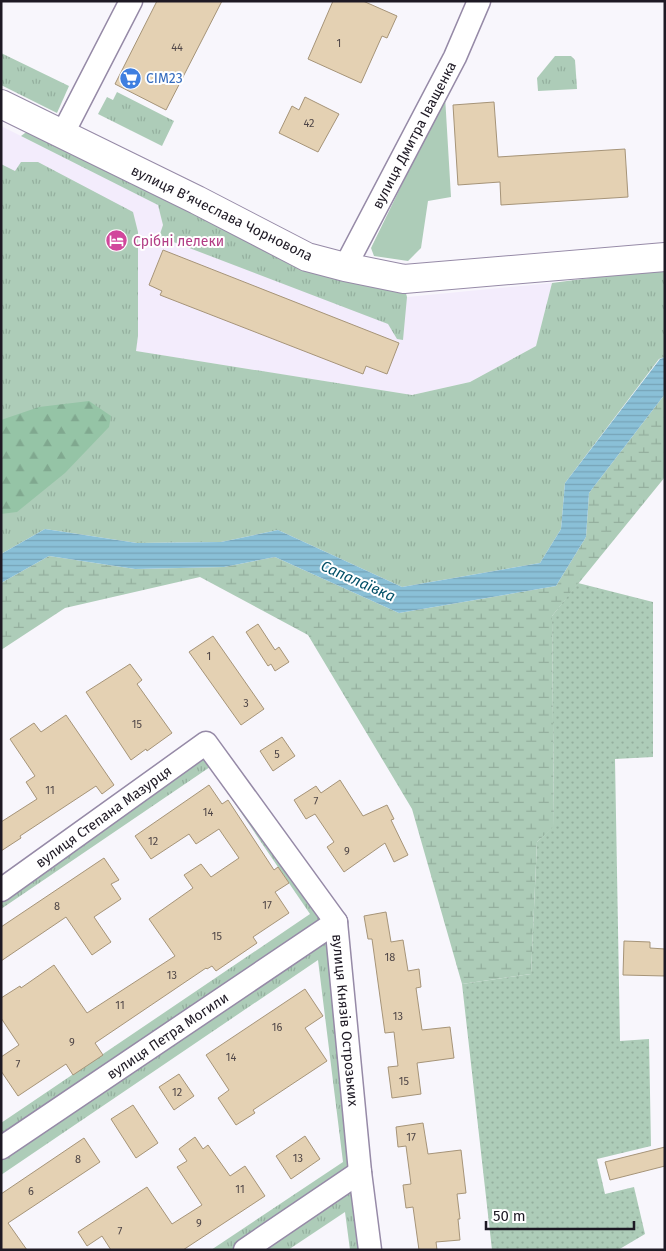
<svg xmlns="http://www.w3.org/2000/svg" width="666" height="1251" viewBox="0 0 666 1251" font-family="'Fira Sans',sans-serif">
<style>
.built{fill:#f3ecfc}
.grass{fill:url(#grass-tufts)}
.forest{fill:url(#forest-firs)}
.wetland{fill:url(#wetland-marsh)}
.garden{fill:url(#garden-dots)}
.pitch{fill:#adccb8}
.water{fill:url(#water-rules)}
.building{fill:#e4d1b3;stroke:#a69478}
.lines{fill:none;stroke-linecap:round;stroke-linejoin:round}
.street-casing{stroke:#968aa7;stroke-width:25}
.secondary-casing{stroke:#968aa7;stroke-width:30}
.street{stroke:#fff;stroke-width:22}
.secondary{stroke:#fff;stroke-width:28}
.labels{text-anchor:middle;stroke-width:4;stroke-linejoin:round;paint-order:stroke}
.number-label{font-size:11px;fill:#504748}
.shop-label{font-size:14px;fill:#366cbe;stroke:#fff;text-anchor:start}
.street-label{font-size:14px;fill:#1e1924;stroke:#fff}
.hotel-label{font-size:14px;fill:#b23c85;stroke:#fff;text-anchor:start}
.water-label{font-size:15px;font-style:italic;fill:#035068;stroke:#fff}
</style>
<defs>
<pattern id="grass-tufts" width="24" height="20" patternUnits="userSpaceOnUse" patternTransform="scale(1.25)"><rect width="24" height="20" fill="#adccb8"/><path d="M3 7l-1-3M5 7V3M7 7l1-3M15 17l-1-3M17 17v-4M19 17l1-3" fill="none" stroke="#94af9e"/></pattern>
<pattern id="forest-firs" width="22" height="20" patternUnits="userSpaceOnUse" patternTransform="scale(1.25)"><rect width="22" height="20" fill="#95c4a6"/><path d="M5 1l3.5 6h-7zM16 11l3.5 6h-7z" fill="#80a88f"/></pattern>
<pattern id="wetland-marsh" width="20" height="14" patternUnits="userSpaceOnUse" patternTransform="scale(1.25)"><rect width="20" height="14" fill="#adccb8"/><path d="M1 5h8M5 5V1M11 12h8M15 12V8" fill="none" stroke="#94af9e"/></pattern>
<pattern id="garden-dots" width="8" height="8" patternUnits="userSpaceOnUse" patternTransform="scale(1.25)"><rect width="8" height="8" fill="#adccb8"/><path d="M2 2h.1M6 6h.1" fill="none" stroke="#94af9e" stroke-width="1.8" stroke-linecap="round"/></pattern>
<pattern id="water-rules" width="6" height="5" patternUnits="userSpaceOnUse" patternTransform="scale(1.25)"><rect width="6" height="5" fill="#8ac0d7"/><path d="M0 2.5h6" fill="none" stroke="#77a4b8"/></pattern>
</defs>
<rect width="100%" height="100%" fill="#f8f6fc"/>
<!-- built -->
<path class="built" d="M1,126L305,278L407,297L552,283L536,346L470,382L412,395L135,351L138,337L1,371Z"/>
<!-- grass -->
<g class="grass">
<path d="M1,53L69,86L57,113L1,85Z"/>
<path d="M555,56H571L575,60L577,89L538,91L537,78Z"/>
<path d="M117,92L174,121L162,146L98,114L107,97L113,100Z"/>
<path d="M29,130L405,290L407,297L403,340L397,339L388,324L171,241L162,247L156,246L163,225L158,205L21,136Z"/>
<path d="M21,162H38L133,212L138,232V336L136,351L412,395L470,382L536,346L552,283L665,268V357L659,359L565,483L561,529L540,563L402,587L278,530L221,542L137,543L45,529L1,554V164L15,171Z"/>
<path d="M204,754L325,921L1,1140V1123L310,914L210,767L1,909V900Z"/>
<path d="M329,935L352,1169L233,1250H211L343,1162L318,960L1,1175V1157Z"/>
<path d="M354,1184L362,1250H350L345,1212L288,1250H257Z"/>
</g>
<!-- forest -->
<path class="forest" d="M89,401L111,416L109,427L65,473L17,512L1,514V420L39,407Z"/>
<!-- wetland -->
<path class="wetland" d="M665,394V477L552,616L554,827L537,842L531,974L462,984L412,809L308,635L200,577L65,608L1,650V583L49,556L135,569L224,567L275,557L399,613L556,586L586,537L589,493Z"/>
<!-- garden -->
<path class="garden" d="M578,583L653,602V757L615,759L620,1041L649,1039L651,1146L597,1159L605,1194L634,1187L645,1234L618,1250H492L462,984L531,974L537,842L554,826L552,616Z"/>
<!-- pitch -->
<path class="pitch" d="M445,96L451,197L428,201L421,248L408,261L374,256L371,248Z"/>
<!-- water -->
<path class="water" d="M665,357V394L589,493L586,537L556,586L399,613L275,557L224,567L135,569L49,556L1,583V554L45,529L137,543L221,542L278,530L402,587L540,563L561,529L565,483L660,359Z"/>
<!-- building -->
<g class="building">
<path d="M157,1H222L166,110L115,84Z"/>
<path d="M333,1H363L397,16L387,38L382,36L361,83L308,59Z"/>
<path d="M305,97L339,114L318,152L279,133L292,106L299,110Z"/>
<path d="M494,102L498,157L625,149L628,197L501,205L500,182L458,185L453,105Z"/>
<path d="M163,250L399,343L387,374L366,366L363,374L160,295L162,291L149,285Z"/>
<path d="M258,624L275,650L279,647L289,662L275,671L271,664L268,666L246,632Z"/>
<path d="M213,636L264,709L241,725L189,652Z"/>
<path d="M130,664L142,680L137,684L172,733L147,751L146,749L131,760L86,692Z"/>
<path d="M66,715L114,785L102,794L96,786L20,836L21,838L1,851V822L37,799L26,782L35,776L10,739L34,723L41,732Z"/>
<path d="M282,737L295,756L273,771L260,751Z"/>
<path d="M340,780L363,816L387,805L394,819L391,820L408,855L394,862L385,843L344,872L327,847L334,842L315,814L306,819L294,800L316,786L321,793Z"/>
<path d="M209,785L222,804L228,800L274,870L278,867L289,883L275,892L289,913L253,937L257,943L216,971L212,966L207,969L206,968L95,1043L103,1055L73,1075L66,1064L18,1096L1,1071V1057L19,1045L1,1018V998L20,986L21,988L54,965L87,1013L175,956L149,919L193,888L184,875L201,864L211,877L239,858L219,829L196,844L189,834L151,859L135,836Z"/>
<path d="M104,858L119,880L111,884L121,899L94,917L111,942L92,955L66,917L1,961V927Z"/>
<path d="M386,912L391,942L403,940L408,971L419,969L421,987L416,988L422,1030L450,1027L454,1058L417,1063L421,1094L392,1098L388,1067L398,1066L394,1032L385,1033L372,939H368L364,916Z"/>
<path d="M624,941L650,942V948L665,949V976L623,975Z"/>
<path d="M305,989L323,1016L305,1028L327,1061L253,1110L255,1113L236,1125L218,1098L229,1090L206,1055Z"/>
<path d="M179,1074L194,1096L174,1110L159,1087Z"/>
<path d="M133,1105L158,1143L136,1158L111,1119Z"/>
<path d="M423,1123L428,1154L461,1150L466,1193L457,1194L460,1219H458L460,1240L436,1242L437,1250H419L413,1207L406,1208L403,1185L411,1184L406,1146L398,1147L396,1127Z"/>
<path d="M305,1136L320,1159L291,1179L276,1156Z"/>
<path d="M195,1137L203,1149L208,1145L230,1176L245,1166L265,1196L183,1250H111L102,1236L87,1246L78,1232L147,1187L172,1224L202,1205L177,1167L187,1161L179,1149Z"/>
<path d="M84,1138L100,1162L8,1223L27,1250H1V1194Z"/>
<path d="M665,1147V1166L610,1180L605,1162Z"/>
</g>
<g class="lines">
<defs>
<g id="street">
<path d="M62,135L131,1"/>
<path id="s1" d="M345,267L455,57L479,1"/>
<path id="s2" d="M1,890L206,743L336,922L360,1172L370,1250"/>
<path id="s3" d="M1,1148L336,922"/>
<path d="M245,1250L360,1172"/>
</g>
<path id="secondary" d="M1,104L197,200L307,257L345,267L404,279L665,257"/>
</defs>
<!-- street casing -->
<use href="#street" class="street-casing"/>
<!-- secondary casing -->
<use href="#secondary" class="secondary-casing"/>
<!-- street -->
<use href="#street" class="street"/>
<!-- secondary -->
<use href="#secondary" class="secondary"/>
</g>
<!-- icons -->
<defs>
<symbol id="supermarket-disc" viewBox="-11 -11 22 22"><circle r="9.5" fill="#3f7fe0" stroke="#fff"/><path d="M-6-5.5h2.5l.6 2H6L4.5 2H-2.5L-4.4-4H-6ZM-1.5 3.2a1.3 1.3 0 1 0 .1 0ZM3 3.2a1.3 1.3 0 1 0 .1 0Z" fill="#fff"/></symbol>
<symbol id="hotel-disc" viewBox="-11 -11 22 22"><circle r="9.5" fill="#d1479c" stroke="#fff"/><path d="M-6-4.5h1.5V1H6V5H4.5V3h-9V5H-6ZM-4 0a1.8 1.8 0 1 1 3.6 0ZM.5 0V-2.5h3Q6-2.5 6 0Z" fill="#fff"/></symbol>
</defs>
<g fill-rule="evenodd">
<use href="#supermarket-disc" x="118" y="66" width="25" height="25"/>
<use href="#hotel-disc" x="104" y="228" width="25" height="25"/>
</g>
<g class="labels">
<!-- number labels -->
<g class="number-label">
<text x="339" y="47">1</text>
<text x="177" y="51">44</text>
<text x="309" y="127">42</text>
<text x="209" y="660">1</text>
<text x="246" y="707">3</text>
<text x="137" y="728">15</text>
<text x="277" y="758">5</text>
<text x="50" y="794">11</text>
<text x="316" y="805">7</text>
<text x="208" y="816">14</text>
<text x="153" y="845">12</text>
<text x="347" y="855">9</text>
<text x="267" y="909">17</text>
<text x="57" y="910">8</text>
<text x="217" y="940">15</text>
<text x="390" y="961">18</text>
<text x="172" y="979">13</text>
<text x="120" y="1009">11</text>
<text x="398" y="1020">13</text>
<text x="277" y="1031">16</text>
<text x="72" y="1046">9</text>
<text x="231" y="1061">14</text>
<text x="18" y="1068">7</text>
<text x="404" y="1085">15</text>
<text x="177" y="1096">12</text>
<text x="411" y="1141">17</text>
<text x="298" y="1162">13</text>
<text x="78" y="1163">8</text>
<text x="240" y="1193">11</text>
<text x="31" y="1195">6</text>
<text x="199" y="1227">9</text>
<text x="120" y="1235">7</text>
</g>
<!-- shop labels -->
<g class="shop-label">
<text x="146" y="83">СІМ23</text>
</g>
<!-- street labels -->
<g class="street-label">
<text dy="5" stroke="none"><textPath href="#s1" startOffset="149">вулиця Дмитра Іващенка</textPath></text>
<text transform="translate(222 213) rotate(26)" y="5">вулиця Вʼячеслава Чорновола</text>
<text dy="5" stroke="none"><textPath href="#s2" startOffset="126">вулиця Степана Мазурця</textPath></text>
<text dy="5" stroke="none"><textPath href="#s2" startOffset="572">вулиця Князів Острозьких</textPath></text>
<text dy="5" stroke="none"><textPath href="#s3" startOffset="201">вулиця Петра Могили</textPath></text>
</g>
<!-- hotel labels -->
<g class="hotel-label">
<text x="133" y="246">Срібні лелеки</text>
</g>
<!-- water labels -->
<g class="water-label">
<text transform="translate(358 581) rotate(24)" y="5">Сапалаївка</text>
</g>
</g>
<!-- border -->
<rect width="666" height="1251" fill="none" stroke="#1e1924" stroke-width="5"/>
<!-- scale -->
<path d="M486 1221v8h148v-8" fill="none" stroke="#1e1924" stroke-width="2.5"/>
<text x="493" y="1221" font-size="15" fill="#1e1924" stroke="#ffffff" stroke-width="4" paint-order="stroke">50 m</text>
</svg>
